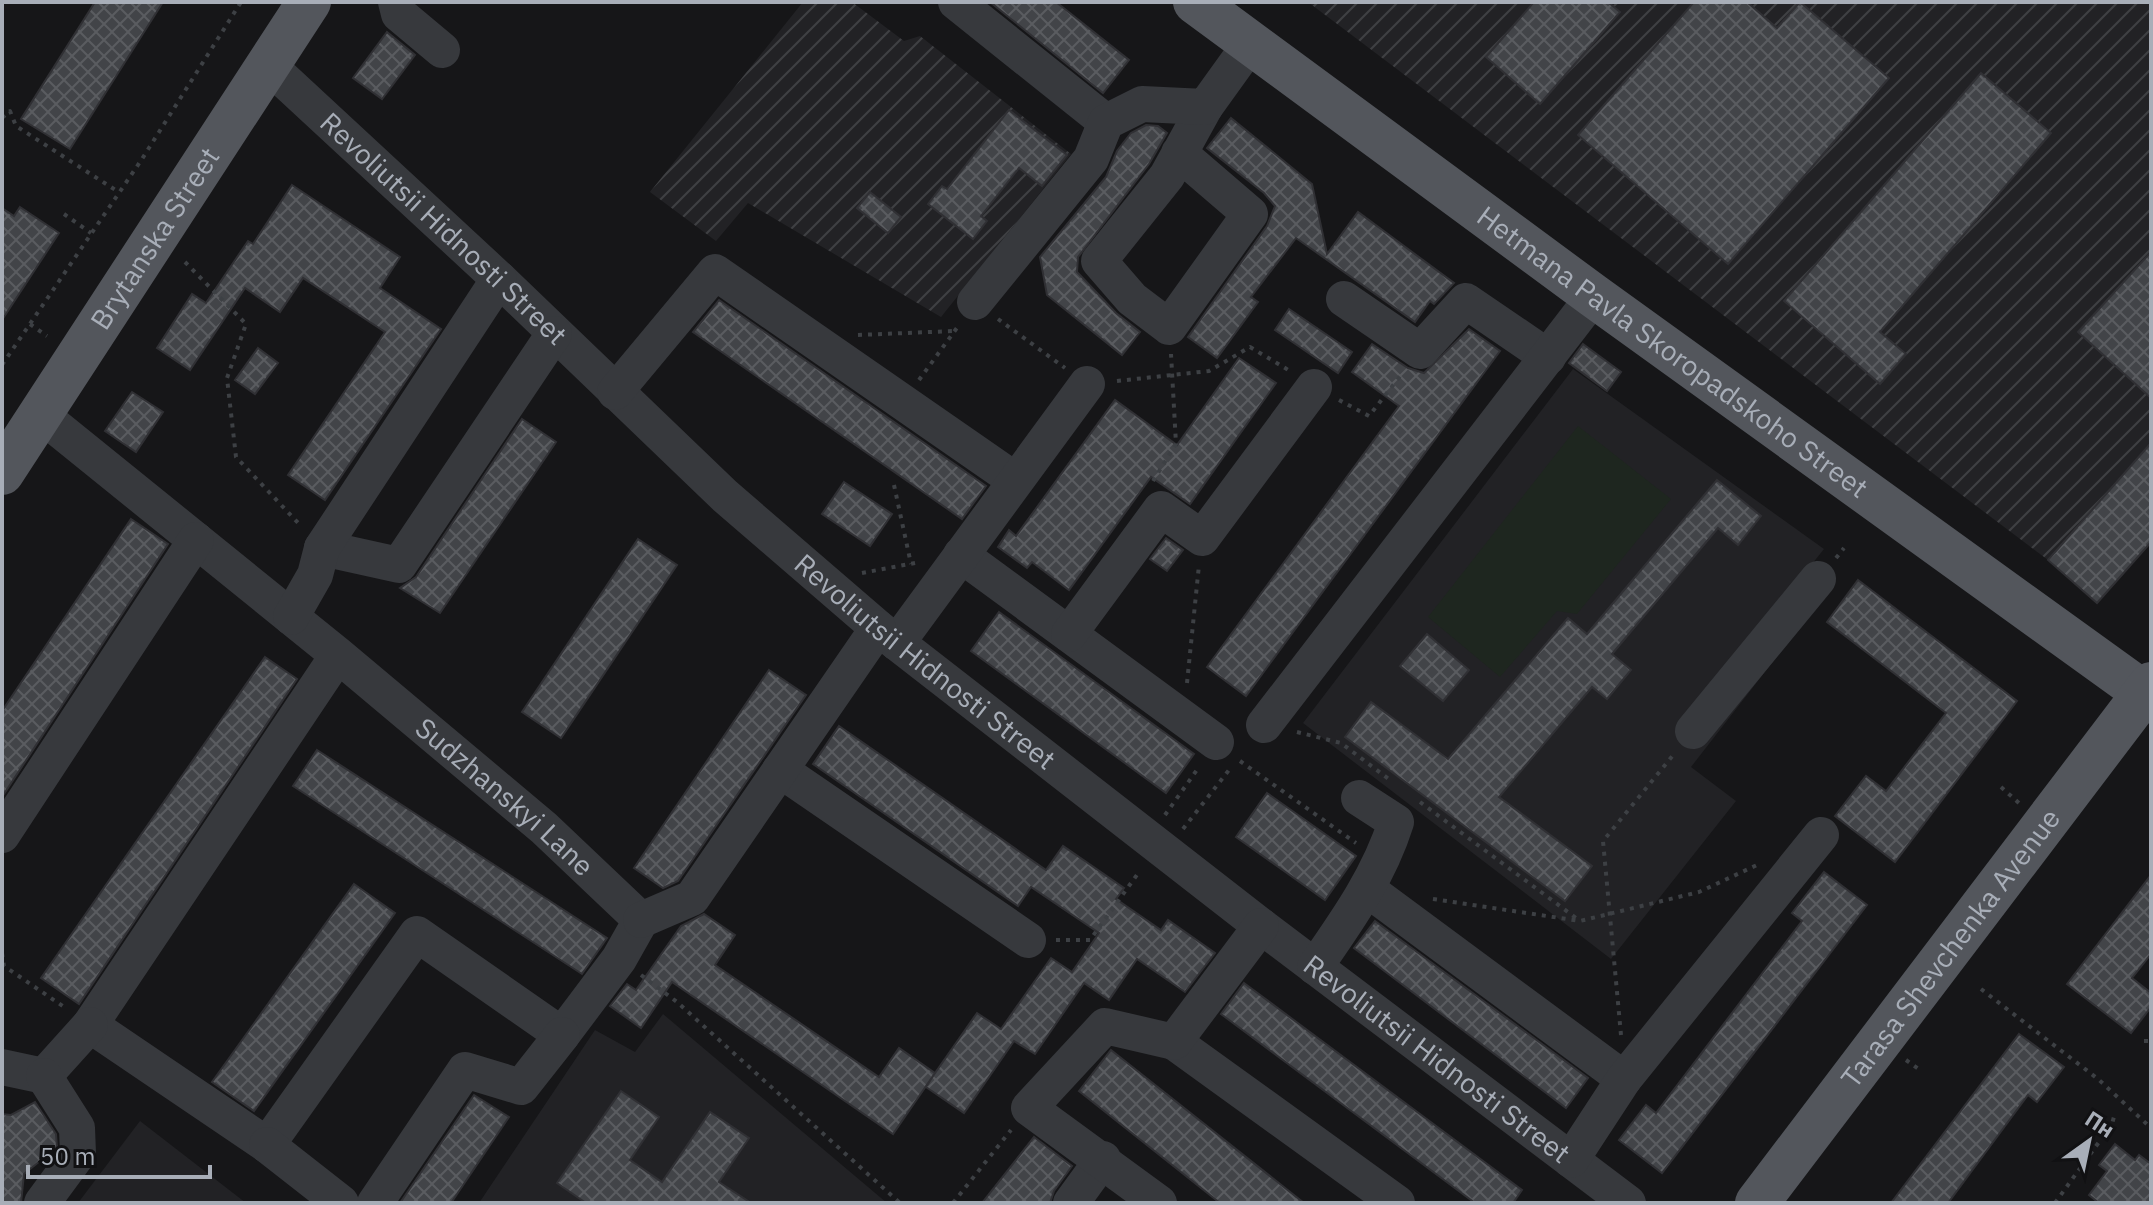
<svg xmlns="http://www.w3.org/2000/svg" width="2153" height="1205" viewBox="0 0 2153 1205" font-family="'IBM Plex Sans',sans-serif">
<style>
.built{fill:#222225}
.industrial{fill:url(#industrial-furrows)}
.pitch{fill:#1e261f}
.building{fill:url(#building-cross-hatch);stroke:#303034;stroke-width:2}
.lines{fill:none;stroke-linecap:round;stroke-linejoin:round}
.path{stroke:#3d4044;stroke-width:4;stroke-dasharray:4 6;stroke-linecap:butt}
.minor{stroke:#37393d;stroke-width:36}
.major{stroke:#53565c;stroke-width:44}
.labels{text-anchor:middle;stroke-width:6;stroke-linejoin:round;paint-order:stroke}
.street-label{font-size:28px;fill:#a8aeb8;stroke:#111113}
</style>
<defs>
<pattern id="industrial-furrows" width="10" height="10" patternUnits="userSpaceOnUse" patternTransform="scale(2)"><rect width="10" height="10" fill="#222225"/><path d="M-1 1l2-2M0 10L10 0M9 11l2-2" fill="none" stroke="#3f4043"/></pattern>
<pattern id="building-cross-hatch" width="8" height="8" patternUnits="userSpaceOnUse" patternTransform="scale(2)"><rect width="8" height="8" fill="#424448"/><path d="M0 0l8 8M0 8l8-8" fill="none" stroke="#5a5c60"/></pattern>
</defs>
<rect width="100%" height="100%" fill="#161618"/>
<!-- built -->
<g class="built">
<path d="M1573,369L1824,549L1768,619L1792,637L1691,767L1736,801L1611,959L1303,723Z"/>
<path d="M663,1014L887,1203H479L595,1030L635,1052Z"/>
<path d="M140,1121L246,1203H78Z"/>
</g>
<!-- industrial -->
<g class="industrial">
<path d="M803,2H852L904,41L920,36L1071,154L941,317L748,203L716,241L650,192Z"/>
<path d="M1308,2H2151V542L2048,560Z"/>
</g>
<!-- pitch -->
<path class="pitch" d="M1578,426L1671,499L1577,614L1557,611L1500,677L1428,617Z"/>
<!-- building -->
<g class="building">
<path d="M95,2H163L70,149L21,119Z"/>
<path d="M990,2H1056L1129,60L1103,93Z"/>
<path d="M1534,2H1608L1620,12L1540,104L1486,57Z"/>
<path d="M1694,2H1747L1777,28L1800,2L1889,78L1728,264L1578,135Z"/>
<path d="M387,32L415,55L382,99L353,78Z"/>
<path d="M1981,73L2051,133L1880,332L1906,354L1880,384L1784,301Z"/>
<path d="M1009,110L1067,155L1042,186L1019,168L981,216L987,221L973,239L928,204L942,186L947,189Z"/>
<path d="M1231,118L1312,184L1327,254L1358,212L1454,283L1434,304L1430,301L1415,322L1296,238L1251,297L1258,302L1217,358L1188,337L1267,226L1275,206L1264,193L1207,148Z"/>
<path d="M1146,125L1158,126L1167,133L1149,164L1078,257L1077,272L1116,313L1140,332L1122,355L1047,295L1040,257L1106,177L1117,151L1131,133Z"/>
<path d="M292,185L400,257L380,288L441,329L325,500L288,475L385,332L303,278L280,312L245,288L190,370L157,348L192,294L206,303L248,241L253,244Z"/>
<path d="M870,192L901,217L888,233L857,208Z"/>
<path d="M20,207L59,233L2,320V208L14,216Z"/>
<path d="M2151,252V398L2078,332Z"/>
<path d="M719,300L986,486L962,519L693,332Z"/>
<path d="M1289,309L1352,352L1338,373L1275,330Z"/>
<path d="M1469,329L1500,351L1246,696L1207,667L1399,406L1352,372L1372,344L1408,368L1424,373Z"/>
<path d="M1583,344L1621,372L1607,391L1569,363Z"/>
<path d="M258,348L278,363L255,394L235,380Z"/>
<path d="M1239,358L1276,383L1190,504L1151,477L1069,590L1032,562L1027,568L998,547L1009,530L1016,536L1115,400L1177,445Z"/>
<path d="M132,392L163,412L136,452L105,431Z"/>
<path d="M522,419L556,442L440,613L400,588L416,577Z"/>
<path d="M2151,443V542L2097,603L2048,560Z"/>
<path d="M1717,480L1761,516L1738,545L1718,528L1612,654L1631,670L1607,699L1592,687L1499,797L1592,866L1565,901L1345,737L1371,702L1448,759L1568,618L1587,634Z"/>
<path d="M844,482L892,514L870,546L822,514Z"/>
<path d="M131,519L168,544L2,797V711Z"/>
<path d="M1166,538L1183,550L1167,571L1150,559Z"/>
<path d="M638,539L677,565L561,738L522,712Z"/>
<path d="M1858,580L2017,701L1895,862L1835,816L1866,776L1886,791L1946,713L1827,622Z"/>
<path d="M999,612L1194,754L1166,793L971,651Z"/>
<path d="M1427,634L1469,670L1443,701L1400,666Z"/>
<path d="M265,657L297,679L79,1004L41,978Z"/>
<path d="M769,670L806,695L678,881L663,888L634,868Z"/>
<path d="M839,726L1046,870L1063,846L1124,888L1116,899L1161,930L1168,920L1215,953L1185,992L1137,959L1109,1000L1084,983L1035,1054L1014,1041L964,1113L926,1087L935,1073L893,1134L672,982L641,1028L610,1006L627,984L636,990L681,926L704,914L735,935L715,965L879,1077L899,1048L935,1073L977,1013L1001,1029L1051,958L1072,972L1099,933L1031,887L1018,906L813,764Z"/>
<path d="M317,750L607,938L582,974L293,786Z"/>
<path d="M1267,793L1356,856L1325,900L1236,837Z"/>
<path d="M1824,872L1867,905L1662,1173L1619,1140L1646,1105L1656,1113L1802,921L1792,913Z"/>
<path d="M2151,875V954L2132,978L2151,993V1007L2131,1033L2067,984Z"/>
<path d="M354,884L395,913L254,1111L212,1082Z"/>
<path d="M1375,921L1588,1078L1566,1108L1354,948Z"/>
<path d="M1244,983L1522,1190L1513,1203H1475L1221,1014Z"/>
<path d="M2019,1034L2064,1067L2037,1102L2028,1095L1948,1203H1891Z"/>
<path d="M1111,1050L1304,1203H1220L1079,1091Z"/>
<path d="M621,1091L659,1117L630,1160L662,1182L710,1112L749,1138L719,1182L751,1203H586L557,1183Z"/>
<path d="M474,1095L509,1117L451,1203H400Z"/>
<path d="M35,1102L56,1134L57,1147L24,1174L21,1203H2V1114L11,1115Z"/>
<path d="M1034,1137L1072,1166L1054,1191L1050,1203H982Z"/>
<path d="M2115,1144L2135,1160L2139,1155L2151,1164V1203H2099L2089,1195L2107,1171L2099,1165Z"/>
</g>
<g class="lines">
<!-- path -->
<g class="path">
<path d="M2,118L10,111L16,126L117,191"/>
<path d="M64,214L91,233"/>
<path d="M185,262L246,324L227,378L236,457L300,525"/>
<path d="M998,319L1065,368"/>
<path d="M30,324L47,336"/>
<path d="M858,335L953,331"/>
<path d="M2,365L142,159L241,2"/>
<path d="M919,380L959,325"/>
<path d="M1117,381L1209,371L1250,347L1290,371"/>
<path d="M1339,400L1369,416L1401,375"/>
<path d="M1153,481L1176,444L1171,354"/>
<path d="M894,485L911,564"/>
<path d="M1836,558L1844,548"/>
<path d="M862,573L920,562"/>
<path d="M1187,683L1199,565"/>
<path d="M1297,732L1341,743L1390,780"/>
<path d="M1240,761L1356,843"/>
<path d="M2001,787L2020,804"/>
<path d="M1420,802L1580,921"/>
<path d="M1165,815L1199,767"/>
<path d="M1183,829L1229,770"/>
<path d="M1433,899L1580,921L1699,892L1757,865"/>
<path d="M1056,940H1090L1139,872"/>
<path d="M2,953L4,966L67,1009"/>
<path d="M641,975L677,1002L900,1203"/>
<path d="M1981,989L2098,1079L2151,1128"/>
<path d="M1621,1035L1603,841L1674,754"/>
<path d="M2144,1041H2151"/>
<path d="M1906,1060L1920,1070"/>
<path d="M953,1203L1011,1130"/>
<path d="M2055,1203L2112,1124L2115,1113"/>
</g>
<!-- minor -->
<g class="minor">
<path d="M396,2L399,14L442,50"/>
<path d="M956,2L1106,122"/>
<path id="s1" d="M268,65L499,279L725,496L878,628L1261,926L1628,1203"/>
<path d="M1179,153L1250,214L1169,327L1132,299L1099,261L1167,176L1205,107"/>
<path d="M1344,299L1420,351L1466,301L1548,357"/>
<path d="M975,302L1091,159L1106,122L1142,104L1205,107L1251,43"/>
<path d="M615,392L715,272L1015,480"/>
<path id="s2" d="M40,414L338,655L544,828L641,920L619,959L562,1035L417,934L267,1145L90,1025L338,655"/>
<path d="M322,548L399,565L554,334"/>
<path d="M961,555L1216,742"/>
<path d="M291,617L315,575L322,548L499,279"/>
<path d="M1069,634L1161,509L1202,538L1314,387"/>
<path d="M897,643L1087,384"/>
<path d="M1264,725L1594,296"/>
<path d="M1693,731L1818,579"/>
<path d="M780,770L1028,940"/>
<path d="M2,835L196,540"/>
<path d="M1367,889L1624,1079"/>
<path d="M641,920L692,898L878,628"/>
<path d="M1315,967C1347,921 1379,876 1396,822L1359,798"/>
<path d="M1174,1042L1397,1203"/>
<path d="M2,1067L44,1076L90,1025"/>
<path d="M267,1145L341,1203"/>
<path d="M1571,1160L1624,1079L1821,835"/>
<path d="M42,1203L78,1154L77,1128L44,1076"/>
<path d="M375,1203L465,1070L521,1087L562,1035"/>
<path d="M1071,1203L1103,1159"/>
<path d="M1159,1203L1029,1108L1105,1026L1174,1042L1261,926"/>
</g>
<!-- major -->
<g class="major">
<path id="s3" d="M1195,2L1594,296L2151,698"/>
<path id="s4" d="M2,473L309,2"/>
<path id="s5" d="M1757,1203L2151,684"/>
</g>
</g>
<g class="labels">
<!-- street labels -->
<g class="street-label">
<text dy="10" stroke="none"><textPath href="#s1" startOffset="240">Revoliutsii Hidnosti Street</textPath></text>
<text dy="10" stroke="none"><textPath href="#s4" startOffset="280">Brytanska Street</textPath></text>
<text dy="10" stroke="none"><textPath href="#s3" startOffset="592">Hetmana Pavla Skoropadskoho Street</textPath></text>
<text dy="10" stroke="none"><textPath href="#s1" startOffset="888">Revoliutsii Hidnosti Street</textPath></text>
<text dy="10" stroke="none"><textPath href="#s2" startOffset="602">Sudzhanskyi Lane</textPath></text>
<text dy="10" stroke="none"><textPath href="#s5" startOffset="320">Tarasa Shevchenka Avenue</textPath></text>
<text dy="10" stroke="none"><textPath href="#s1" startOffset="1536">Revoliutsii Hidnosti Street</textPath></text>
</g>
</g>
<!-- border -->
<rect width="2153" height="1205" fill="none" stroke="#a8aeb8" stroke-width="8"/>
<!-- north arrow -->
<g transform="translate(2089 1141) rotate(33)" stroke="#111113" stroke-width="6" paint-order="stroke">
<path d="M0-6L14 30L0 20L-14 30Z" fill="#a8aeb8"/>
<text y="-12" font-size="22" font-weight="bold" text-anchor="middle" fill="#a8aeb8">Пн</text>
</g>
<!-- scale -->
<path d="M28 1165v12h182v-12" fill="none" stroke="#a8aeb8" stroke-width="4"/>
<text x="40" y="1165" font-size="24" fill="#a8aeb8" stroke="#111113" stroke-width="6" paint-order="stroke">50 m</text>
</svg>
